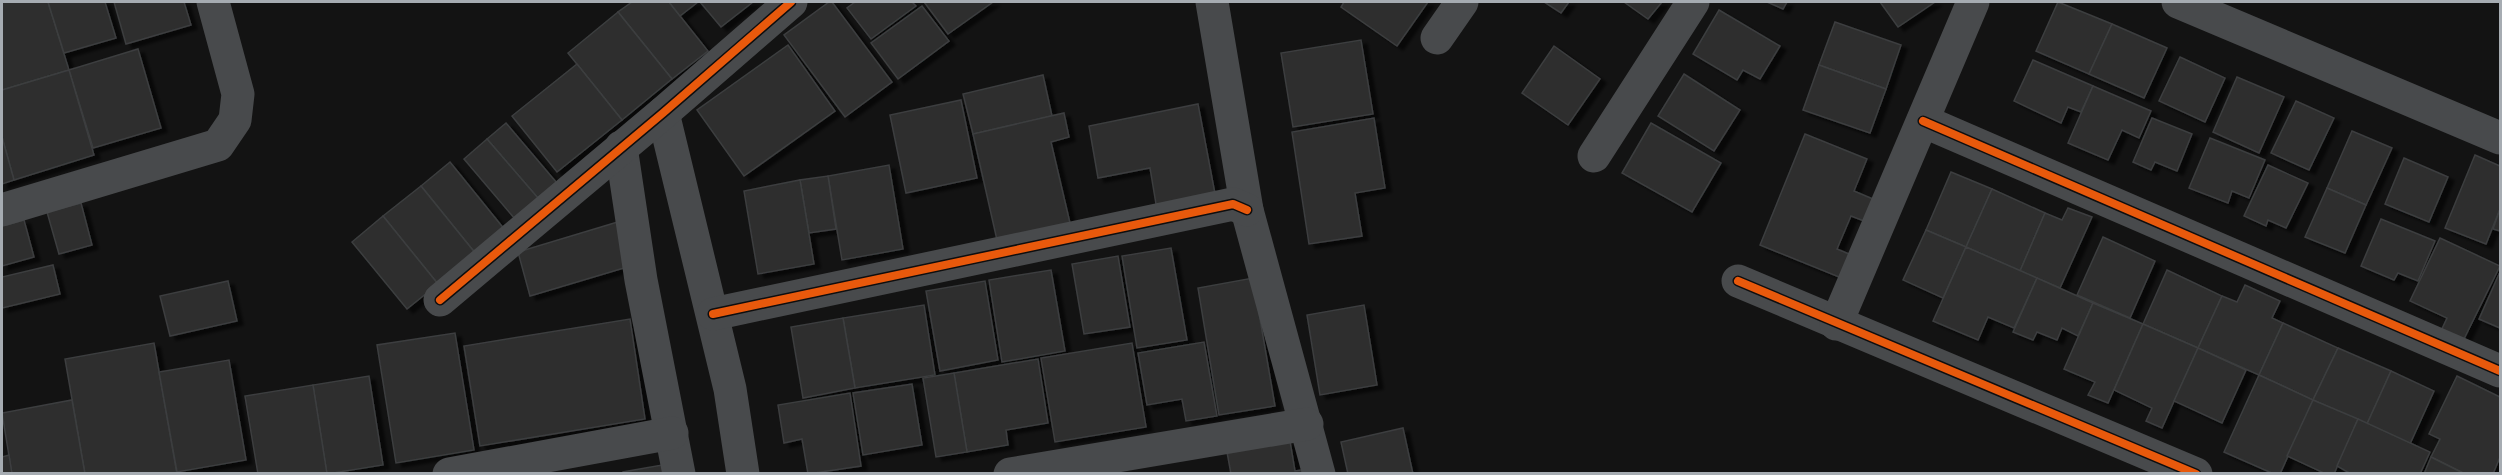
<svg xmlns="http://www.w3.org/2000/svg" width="2502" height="475" viewBox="0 0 2502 475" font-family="'Roboto Condensed',sans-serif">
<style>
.building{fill:#2d2e2e;stroke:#3c3e3f;stroke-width:1.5;filter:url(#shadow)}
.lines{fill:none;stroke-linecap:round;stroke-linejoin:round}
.minor{stroke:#484a4c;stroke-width:33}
.cycleway-casing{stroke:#0e0e0f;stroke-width:11}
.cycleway{stroke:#e8590c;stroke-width:8}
</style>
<defs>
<filter id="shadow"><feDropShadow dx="6" dy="4" stdDeviation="1.5" flood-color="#0009"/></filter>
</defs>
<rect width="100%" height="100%" fill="#131313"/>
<!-- building -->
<g class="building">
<path d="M2,2H48L69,70L2,90Z"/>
<path d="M48,2H105L116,38L64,53Z"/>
<path d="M114,2H184L191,25L126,44Z"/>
<path d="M632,2H669L708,51L672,79L618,12Z"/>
<path d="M669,2H698L680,16Z"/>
<path d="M700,2H753L721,27Z"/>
<path d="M829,2H832L892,82L845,117L784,35Z"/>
<path d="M855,2H912L916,6L871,39L847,8Z"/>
<path d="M924,2H993L948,34Z"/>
<path d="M1344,2H1428L1397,46L1341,7Z"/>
<path d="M1544,2H1569L1561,13Z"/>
<path d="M1624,2H1662L1648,19Z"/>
<path d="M1767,2H1787L1783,9Z"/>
<path d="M1880,2H1935L1898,27Z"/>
<path d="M2058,2L2112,24L2089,74L2036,51Z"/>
<path d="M922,6L949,41L898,79L871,43Z"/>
<path d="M1719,10L1780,46L1760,79L1743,70L1737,80L1693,54Z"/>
<path d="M618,12L672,79L622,120L568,53Z"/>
<path d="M1835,22L1901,45L1886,89L1819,65Z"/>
<path d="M2112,24L2167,48L2144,98L2089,74Z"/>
<path d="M1361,40L1373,114L1293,127L1281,53Z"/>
<path d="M788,45L835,111L744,176L697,110Z"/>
<path d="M1554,46L1600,79L1568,125L1522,93Z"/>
<path d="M138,49L161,128L93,148L69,70Z"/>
<path d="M2180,57L2225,78L2205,122L2159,101Z"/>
<path d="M2033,60L2093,86L2081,112L2068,107L2061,123L2014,101Z"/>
<path d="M577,64L622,120L557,172L512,116Z"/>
<path d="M1819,65L1886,89L1870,133L1803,110Z"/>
<path d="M69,70L94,155L14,180L2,137V90Z"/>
<path d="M1684,74L1740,110L1714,151L1658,116Z"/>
<path d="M1043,75L1052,116L973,134L963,94Z"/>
<path d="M2237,77L2284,97L2259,153L2213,132Z"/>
<path d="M2093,86L2151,111L2139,138L2122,130L2108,160L2068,143Z"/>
<path d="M961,100L977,178L906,193L890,115Z"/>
<path d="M2296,101L2334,118L2309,170L2271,153Z"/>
<path d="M1198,104L1216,199L1157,210L1150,168L1098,178L1089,126Z"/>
<path d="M1064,113L1069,137L1051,142L1070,223L997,240L973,134Z"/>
<path d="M1374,118L1385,188L1355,193L1362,236L1309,244L1292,132Z"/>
<path d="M2152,118L2192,134L2177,171L2155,162L2151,170L2133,162Z"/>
<path d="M506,123L562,189L544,205L487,139Z"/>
<path d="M1651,123L1721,163L1692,212L1622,173Z"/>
<path d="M2352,131L2392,148L2366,205L2327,188Z"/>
<path d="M1805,134L1867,159L1854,191L1873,199L1864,221L1851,216L1837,249L1854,256L1844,279L1760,245Z"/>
<path d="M2,137L14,180L2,184Z"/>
<path d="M2210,138L2265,160L2249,198L2232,191L2228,203L2189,188Z"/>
<path d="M487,139L544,205L520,225L464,159Z"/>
<path d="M2475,155L2500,166V209L2486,244L2445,228Z"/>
<path d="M2404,158L2448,177L2429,222L2385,204Z"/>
<path d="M450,162L505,230L476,254L421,186Z"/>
<path d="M889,165L903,249L842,260L828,176Z"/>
<path d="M2268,165L2308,183L2286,228L2268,220L2266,226L2244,216Z"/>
<path d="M1951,172L1992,189L1966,247L1926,230Z"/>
<path d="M828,176L836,229L809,233L800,180Z"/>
<path d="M800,180L814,264L758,274L744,191Z"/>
<path d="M421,186L476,254L438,284L383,216Z"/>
<path d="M2327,188L2366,205L2345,253L2305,237Z"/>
<path d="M1992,189L2045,213L2020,271L1966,247Z"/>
<path d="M81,203L92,245L59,254L47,212Z"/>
<path d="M2068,208L2092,217L2060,288L2020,271L2045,213L2062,220Z"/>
<path d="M2500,209V231L2493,229Z"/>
<path d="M383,216L438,284L407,309L352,242Z"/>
<path d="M2381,219L2435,241L2418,281L2398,273L2394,280L2361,266Z"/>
<path d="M24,220L34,257L2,266V226Z"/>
<path d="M621,221L634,265L530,296L518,252Z"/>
<path d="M1926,230L1966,247L1943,298L1903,280Z"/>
<path d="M2103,237L2155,261L2130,318L2077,295Z"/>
<path d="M2440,238L2500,266L2462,343L2440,333L2447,318L2410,301Z"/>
<path d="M1966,247L2037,278L2014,328L1988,317L1978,340L1933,321Z"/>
<path d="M1171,248L1187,340L1137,348L1122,256Z"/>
<path d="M1118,256L1130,327L1084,334L1072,264Z"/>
<path d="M53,265L60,294L2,308V277Z"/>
<path d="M1051,270L1065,351L1002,362L989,280Z"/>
<path d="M2167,270L2222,296L2198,348L2143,324Z"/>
<path d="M2499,274L2500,275V328L2479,319Z"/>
<path d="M1253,278L1275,406L1219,415L1198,288Z"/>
<path d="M2037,278L2093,303L2078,336L2062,328L2057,340L2037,332L2033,340L2013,332Z"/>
<path d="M228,281L237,321L170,336L160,296Z"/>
<path d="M985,281L998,360L940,371L926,291Z"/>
<path d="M2245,285L2280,301L2272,318L2283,323L2259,375L2198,348L2222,296L2237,302Z"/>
<path d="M2093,303L2143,324L2108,403L2088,395L2095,382L2064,369Z"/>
<path d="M924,305L935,375L855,388L843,318Z"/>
<path d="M1364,305L1377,385L1320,395L1307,315Z"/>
<path d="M843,318L855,388L803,398L791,327Z"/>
<path d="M630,319L645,419L480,446L464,346Z"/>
<path d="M2283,323L2338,348L2313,400L2259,375Z"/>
<path d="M2143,324L2198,348L2162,428L2146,421L2152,408L2114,390Z"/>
<path d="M455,333L474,450L396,463L377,345Z"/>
<path d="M1204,342L1217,416L1186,421L1182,399L1147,405L1138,353Z"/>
<path d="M154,343L177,474H85L65,359Z"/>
<path d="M1132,343L1146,427L1055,442L1041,358Z"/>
<path d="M2198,348L2246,370L2222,423L2174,401Z"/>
<path d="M2338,348L2391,371L2367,424L2313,400Z"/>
<path d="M1038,359L1048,423L1006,430L1008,445L967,452L954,373Z"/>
<path d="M229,360L246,460L177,472L159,372Z"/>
<path d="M2391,371L2434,391L2410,444L2367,424Z"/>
<path d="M954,373L967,452L936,457L923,378Z"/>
<path d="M2259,375L2313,400L2280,474H2274L2224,452Z"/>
<path d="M369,376L383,465L327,474L313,385Z"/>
<path d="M2457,376L2500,397V457L2493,474H2465L2431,457L2440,439L2429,434Z"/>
<path d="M912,384L922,445L863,455L853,393Z"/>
<path d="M313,385L327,474H258L245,396Z"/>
<path d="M850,393L861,466L808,474L802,439L784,443L778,405Z"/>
<path d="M72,400L85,474H12L2,413Z"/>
<path d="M2313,400L2358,419L2334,474H2326L2287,456Z"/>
<path d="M2358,419L2430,452L2420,474H2351L2337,466Z"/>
<path d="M1403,428L1413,474H1348L1341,442Z"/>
<path d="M1290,441L1295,471L1315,468L1316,474H1231L1227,452Z"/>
<path d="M9,455L12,474H2V457Z"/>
<path d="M2431,457L2465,474H2424Z"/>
<path d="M662,465L664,474H623V472Z"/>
</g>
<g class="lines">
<!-- minor -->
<g class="minor">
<path d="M1212,2L1247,210L1319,474"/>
<path d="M2178,2L2500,138"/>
<path d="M1437,38L1462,2"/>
<path d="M663,113L730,389L743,474"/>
<path d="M1923,121L2500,371"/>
<path d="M621,147L641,280L679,474"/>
<path d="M1594,156L1693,2"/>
<path d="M2,210L218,145L235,120L238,94L213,2"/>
<path d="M1738,281L2196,474"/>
<path d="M440,300L663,113L791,2"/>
<path d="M713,314L1233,204L1247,210"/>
<path d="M1836,324L1973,2"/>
<path d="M449,474L672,433"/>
<path d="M1010,474L1307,424"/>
</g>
<defs>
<g id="cycleway">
<path d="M1923,121L2500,371"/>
<path d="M1738,281L2196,474"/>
<path d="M440,300L663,113L791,2"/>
<path d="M713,314L1233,204L1247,210"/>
</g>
</defs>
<!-- cycleway casing -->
<use href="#cycleway" class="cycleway-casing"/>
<!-- cycleway -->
<use href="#cycleway" class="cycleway"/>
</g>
<!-- border -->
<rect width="2502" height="475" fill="none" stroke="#a6acb2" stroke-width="6"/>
</svg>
